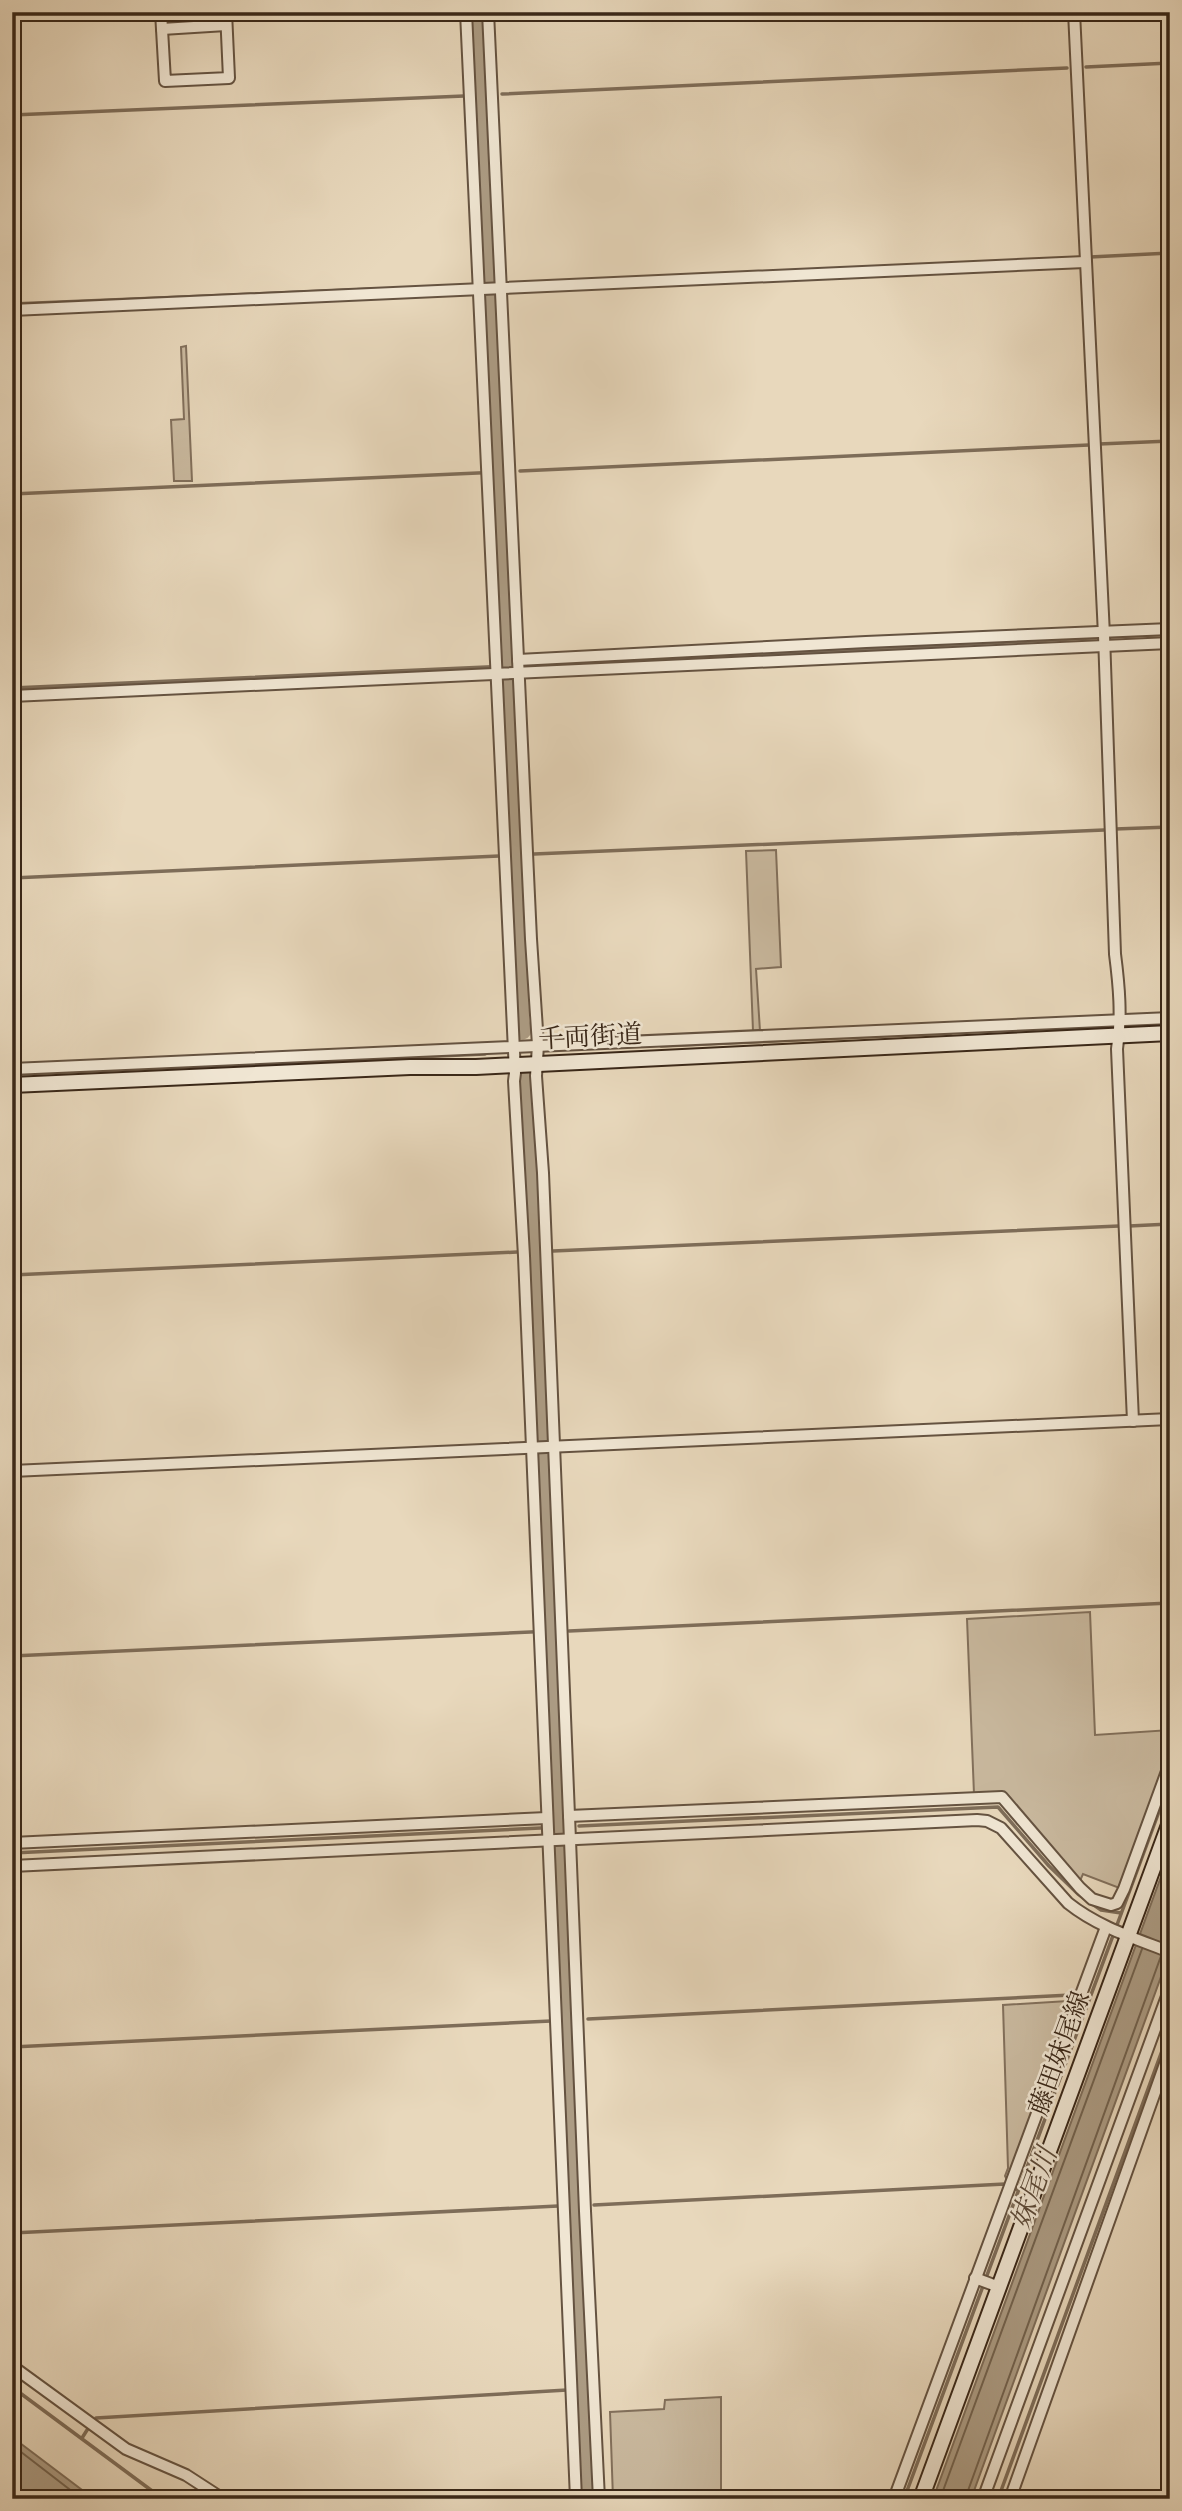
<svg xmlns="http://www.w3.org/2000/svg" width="1182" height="2511" viewBox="0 0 1182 2511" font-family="'IM FELL Double Pica','Noto Serif JP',serif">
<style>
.green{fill:#cabaa0;stroke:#82705c;stroke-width:2}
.water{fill:#ac9c84;stroke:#7e6d59;stroke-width:2}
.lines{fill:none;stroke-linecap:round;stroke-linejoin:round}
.shore{stroke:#72624e;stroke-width:2}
.stream{stroke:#7e6d59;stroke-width:3.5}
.river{stroke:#ac9c84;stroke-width:19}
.street-casing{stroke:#655341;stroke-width:14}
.secondary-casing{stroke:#392718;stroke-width:18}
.street{stroke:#f0e6d3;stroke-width:10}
.secondary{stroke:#f0e6d3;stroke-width:14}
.labels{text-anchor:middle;stroke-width:5;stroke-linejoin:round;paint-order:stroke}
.street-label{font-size:26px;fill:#392718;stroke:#f0e6d3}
.water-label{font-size:28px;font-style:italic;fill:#5c4a38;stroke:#f0e6d3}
</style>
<rect width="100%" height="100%" fill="#e8d8bc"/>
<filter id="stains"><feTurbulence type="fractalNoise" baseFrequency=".00286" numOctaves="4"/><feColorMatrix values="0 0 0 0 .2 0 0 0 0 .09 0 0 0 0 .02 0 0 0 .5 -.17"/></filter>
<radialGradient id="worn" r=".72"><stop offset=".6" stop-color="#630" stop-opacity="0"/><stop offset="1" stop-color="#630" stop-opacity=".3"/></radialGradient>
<!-- green -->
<g class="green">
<path d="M186,346L192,481H174L171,420L184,419L181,347Z"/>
<path d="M776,850L781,967L756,969L760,1031H753L746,851Z"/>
<path d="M1090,1612L1095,1735L1170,1730V1757L1122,1889L1083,1874L1079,1883L1006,1796L974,1794L967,1619Z"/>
<path d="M1068,2001L1073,2003L1008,2182L1005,2176L1008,2168L1003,2005Z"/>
<path d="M721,2397V2499H613L610,2412L664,2409L665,2400Z"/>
</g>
<!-- water -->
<g class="water">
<path d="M1170,1852V1952L971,2499H933Z"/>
<path d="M12,2437L94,2499H12Z"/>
</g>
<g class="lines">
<!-- shore -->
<g class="shore">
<path d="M12,2445L82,2499"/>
<path d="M940,2499L1142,1949"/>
<path d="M965,2499L1161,1956"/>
</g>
<!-- stream -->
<g class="stream">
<path d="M1086,67L1170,63"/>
<path d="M502,94L1067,68"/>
<path d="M473,95H482"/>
<path d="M12,115L464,96"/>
<path d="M1090,257L1170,253"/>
<path d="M12,304L374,289"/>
<path d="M1099,444L1170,441"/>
<path d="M520,471L1089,445"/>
<path d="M12,494L500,472"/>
<path d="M528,666L1170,634"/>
<path d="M12,688L509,666"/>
<path d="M1115,829L1170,827"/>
<path d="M534,854L1104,830"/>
<path d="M12,878L499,856"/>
<path d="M1049,1029L1157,1024"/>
<path d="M661,1046L951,1033"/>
<path d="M12,1074L485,1054"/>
<path d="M1129,1226L1170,1224"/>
<path d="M553,1251L1119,1226"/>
<path d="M527,1252H537"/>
<path d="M12,1275L517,1252"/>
<path d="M569,1631L1170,1603"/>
<path d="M12,1656L553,1631"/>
<path d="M579,1826L998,1807L1049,1866L1078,1894L1101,1910L1121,1913"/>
<path d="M12,1853L562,1827"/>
<path d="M588,2019L1071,1995L1079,1998"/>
<path d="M560,2020L569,2019"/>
<path d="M12,2047L551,2021"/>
<path d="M594,2205L1005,2184L1018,2190"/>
<path d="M568,2206L578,2205"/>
<path d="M12,2233L558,2206"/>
<path d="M12,2387L163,2499"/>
<path d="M96,2418L567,2390"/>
<path d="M82,2438L89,2427"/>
<path d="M904,2499L1170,1782"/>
<path d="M998,2499L1170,2029"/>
</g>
<!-- river -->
<g class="river">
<path d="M474,12L520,1022L522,1030"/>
<path d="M525,1078L585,2499"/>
</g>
<defs>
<g id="street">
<path d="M161,12L165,81L229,78L226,12"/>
<path d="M466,12L515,1073L514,1081L524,1256L576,2499"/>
<path d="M488,12L531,939L538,1045L536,1076L543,1173L585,2211L599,2499"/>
<path d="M1074,12L1104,635L1115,954C1119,985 1122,1017 1117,1049L1133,1421"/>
<path d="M162,29L226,25"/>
<path d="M12,310L1085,262"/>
<path d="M518,660L866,642L1170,629"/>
<path d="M12,696L1170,643"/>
<path d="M12,1069L1170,1018"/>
<path d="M12,1471L1170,1419"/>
<path d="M569,1816L1002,1797L1080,1888L1092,1899L1111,1905L1117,1903L1124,1889L1170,1763"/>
<path d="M12,1843L547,1818"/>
<path d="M12,1866L977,1820L987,1821L1001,1828L1068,1903C1098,1927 1134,1938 1170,1952"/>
<path d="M975,2278L999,2287"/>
<path d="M12,2366L126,2449L186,2475L223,2499"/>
<path d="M894,2499L1106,1927"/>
<path d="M983,2499L1170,1988"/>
<path d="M1010,2499L1170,2050"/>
</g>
<g id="secondary">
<path d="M12,1085L410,1067H476L1170,1033"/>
<path d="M921,2499L1170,1822"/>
</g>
</defs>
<!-- street casing -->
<use href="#street" class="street-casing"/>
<!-- secondary casing -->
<use href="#secondary" class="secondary-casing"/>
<!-- street -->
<use href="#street" class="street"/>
<!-- secondary -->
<use href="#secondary" class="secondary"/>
</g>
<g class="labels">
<!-- street labels -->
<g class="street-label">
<text transform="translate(590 1036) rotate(-3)" y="9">千両街道</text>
<text transform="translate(1059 2053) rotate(-70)" y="9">藤田妹尾線</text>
</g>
<!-- water labels -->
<g class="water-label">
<text transform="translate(1033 2188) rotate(-70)" y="10">妹尾川</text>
</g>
</g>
<!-- margin -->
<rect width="1182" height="2511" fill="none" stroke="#e8d8bc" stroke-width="42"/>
<rect x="14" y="14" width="1154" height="2483" fill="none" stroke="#392718" stroke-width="3.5"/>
<rect x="21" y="21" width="1140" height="2469" fill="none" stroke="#392718" stroke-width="2"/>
<rect width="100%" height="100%" filter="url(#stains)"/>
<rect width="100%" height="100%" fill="url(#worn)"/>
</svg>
